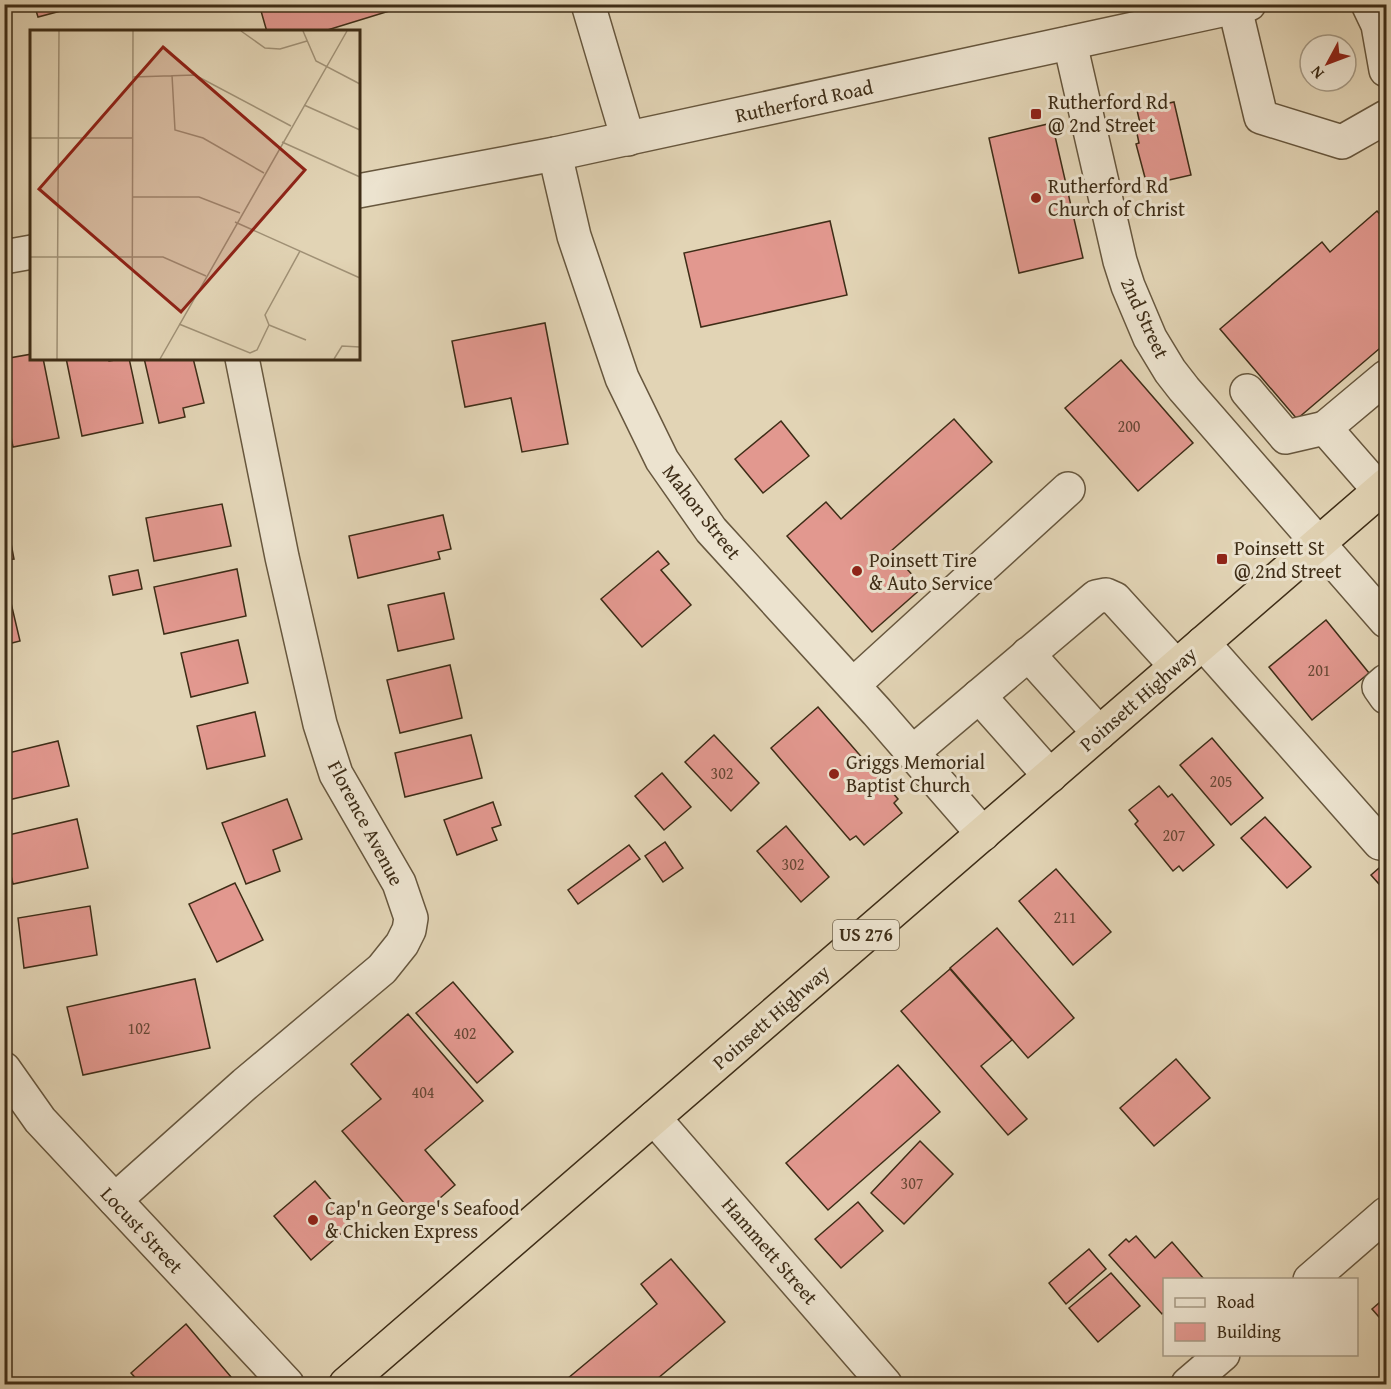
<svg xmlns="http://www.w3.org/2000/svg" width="1391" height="1389" viewBox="0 0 1391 1389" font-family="'Gentium Book Plus',serif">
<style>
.building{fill:#e2988f;stroke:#3e2d17;stroke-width:1.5}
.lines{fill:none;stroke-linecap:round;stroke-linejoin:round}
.minor-casing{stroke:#67573e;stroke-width:36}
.highway-casing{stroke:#3e2d17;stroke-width:36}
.minor{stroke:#ece3cf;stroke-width:33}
.highway{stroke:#e2d4b5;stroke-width:33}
.poi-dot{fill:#8f2418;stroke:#ece3cf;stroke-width:2}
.labels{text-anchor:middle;stroke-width:6;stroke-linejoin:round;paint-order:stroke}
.number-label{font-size:16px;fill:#674835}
.shield{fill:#ece3cf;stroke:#72644e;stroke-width:1.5}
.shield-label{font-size:18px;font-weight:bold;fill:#3e2d17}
.street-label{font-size:20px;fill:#3e2d17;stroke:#ece3cf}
.poi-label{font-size:20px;fill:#3e2d17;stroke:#ece3cf;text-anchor:start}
.inset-road{fill:none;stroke:#a09176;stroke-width:1.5}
.view{fill:#8f2418;fill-opacity:0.15;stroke:#8f2418;stroke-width:3}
.inset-edge{fill:none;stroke:#3e2d17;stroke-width:3}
</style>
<rect width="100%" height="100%" fill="#e2d4b5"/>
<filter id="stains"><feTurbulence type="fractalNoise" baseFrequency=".00333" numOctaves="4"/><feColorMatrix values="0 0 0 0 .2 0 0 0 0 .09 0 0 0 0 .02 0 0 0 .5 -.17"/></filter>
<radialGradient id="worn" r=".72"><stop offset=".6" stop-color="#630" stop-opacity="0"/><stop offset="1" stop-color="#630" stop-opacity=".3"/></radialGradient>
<!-- building -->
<g class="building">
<path d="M34,4H87L38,17Z"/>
<path d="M259,4H412L321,32H267Z"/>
<path d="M1174,102L1191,175L1147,185L1136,144L1139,143L1135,124L1140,123L1137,110Z"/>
<path d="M1052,123L1083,258L1019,273L989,138Z"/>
<path d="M1377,211L1386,221V343L1297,419L1220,329L1322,242L1330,252Z"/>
<path d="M830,221L847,295L701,327L684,253Z"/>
<path d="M545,323L568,444L522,452L511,398L465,407L452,341Z"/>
<path d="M32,354V358H43L59,438L13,447L4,402V359Z"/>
<path d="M66,358H108L109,361L129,358L143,423L82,436Z"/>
<path d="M144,358H193L204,403L183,408L185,417L159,423Z"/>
<path d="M1121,360L1193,443L1138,491L1065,408Z"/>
<path d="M954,419L992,462L891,551L923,587L872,632L787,536L826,502L841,519Z"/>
<path d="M781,421L809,456L763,493L735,459Z"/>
<path d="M222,504L231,546L154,561L146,518Z"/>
<path d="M443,515L451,549L438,552L440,559L358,578L349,536Z"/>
<path d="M4,517H6L14,559L4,560Z"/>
<path d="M658,551L669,564L661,570L691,605L642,647L601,599Z"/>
<path d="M237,569L246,616L164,634L154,587Z"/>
<path d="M138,570L142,589L113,595L109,576Z"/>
<path d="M444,593L454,639L398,651L388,605Z"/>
<path d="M11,603L20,641L4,645V604Z"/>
<path d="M1326,620L1369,673L1312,720L1269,667Z"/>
<path d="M238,640L248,683L191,697L181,653Z"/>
<path d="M450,665L462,718L400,733L387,680Z"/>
<path d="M818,707L898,799L894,803L902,813L864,845L856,836L850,840L771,748Z"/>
<path d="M255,712L265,756L207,769L197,726Z"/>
<path d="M471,735L482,778L405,797L395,753Z"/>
<path d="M714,735L759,783L731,811L685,762Z"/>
<path d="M1212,738L1263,798L1231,825L1180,765Z"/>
<path d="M58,741L69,786L4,801V754Z"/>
<path d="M662,773L691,807L664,830L635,796Z"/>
<path d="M1159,786L1168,797L1172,794L1214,845L1183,871L1179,866L1173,871L1135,824L1138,821L1129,810Z"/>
<path d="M287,799L302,839L273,850L280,871L246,884L222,823Z"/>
<path d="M493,802L501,825L492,828L497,840L457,855L444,820Z"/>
<path d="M1265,817L1311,867L1287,888L1241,838Z"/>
<path d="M77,819L88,868L13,884L4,846V836Z"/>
<path d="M786,826L829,877L801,902L757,851Z"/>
<path d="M665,842L683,868L663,882L645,856Z"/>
<path d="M629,845L640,859L578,904L568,890Z"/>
<path d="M1386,862V892L1371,875Z"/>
<path d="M1056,869L1111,932L1073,965L1019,901Z"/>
<path d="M235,883L263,940L217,962L189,904Z"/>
<path d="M90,906L97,955L24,968L18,918Z"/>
<path d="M997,928L1074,1018L1028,1058L950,968Z"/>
<path d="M950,969L1012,1040L981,1066L1027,1119L1008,1135L901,1011Z"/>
<path d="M195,979L210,1048L83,1075L67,1007Z"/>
<path d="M453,982L513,1052L477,1083L416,1013Z"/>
<path d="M408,1014L483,1101L425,1150L455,1185L417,1218L342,1131L381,1099L351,1064Z"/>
<path d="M1176,1059L1210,1098L1154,1146L1120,1108Z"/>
<path d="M898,1065L940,1112L828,1210L786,1163Z"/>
<path d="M920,1141L953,1174L904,1224L871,1193Z"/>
<path d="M315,1181L352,1224L311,1260L274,1216Z"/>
<path d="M858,1202L883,1231L841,1268L815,1239Z"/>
<path d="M1136,1236L1155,1258L1172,1242L1203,1278L1201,1280H1164V1312L1162,1314L1109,1255L1126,1239L1129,1242Z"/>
<path d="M1089,1249L1106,1269L1066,1304L1049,1283Z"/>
<path d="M671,1259L725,1322L651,1384H561L657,1304L641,1284Z"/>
<path d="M1111,1273L1140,1306L1098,1342L1069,1308Z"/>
<path d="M1386,1297V1325L1372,1309Z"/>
<path d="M186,1324L237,1384H141L131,1373Z"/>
</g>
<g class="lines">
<defs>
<g id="minor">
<path d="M588,4L628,139"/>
<path d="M1368,4L1378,25L1386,70"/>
<path d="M1235,8L1261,117L1342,142L1386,117"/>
<path d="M1070,43L1120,261L1128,286L1150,338L1170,371L1184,389L1386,621"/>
<path d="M555,154L574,236L622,378L662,460L711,530L877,712L983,834"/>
<path d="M358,191L555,154L1249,4"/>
<path d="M4,257L32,252"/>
<path d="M1247,391L1286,437L1325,428"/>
<path d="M1380,491L1325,428L1386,377"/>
<path d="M1203,643L1380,843L1386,838"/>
<path d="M1028,654L1099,733"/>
<path d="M1386,681L1379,687L1386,697"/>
<path d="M853,685L1068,489"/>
<path d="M979,696L1050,776"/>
<path d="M913,752L1096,597L1106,595L1115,599L1176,666"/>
<path d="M4,1069L40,1120L287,1384"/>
<path d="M654,1118L885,1384"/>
<path d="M115,1200L245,1084L382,969L402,944L409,930L411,918L399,883L336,774L320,724L282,557L242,358"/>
<path d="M1310,1280L1386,1214"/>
<path d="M1188,1384L1223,1354"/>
</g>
<path id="highway" d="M346,1384L1386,485"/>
</defs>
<!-- minor casing -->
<use href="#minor" class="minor-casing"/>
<!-- highway casing -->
<use href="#highway" class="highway-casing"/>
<!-- minor -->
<use href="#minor" class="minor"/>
<!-- highway -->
<use href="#highway" class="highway"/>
</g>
<!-- markers -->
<g class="poi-dot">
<rect x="1030" y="108" width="12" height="12" rx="3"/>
<circle cx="1036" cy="198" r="6"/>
<rect x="1216" y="553" width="12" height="12" rx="3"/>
<circle cx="857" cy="571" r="6"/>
<circle cx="834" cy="774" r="6"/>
<circle cx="313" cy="1220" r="6"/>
</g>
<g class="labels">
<!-- number labels -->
<g class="number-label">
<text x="1129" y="432">200</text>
<text x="1319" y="676">201</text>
<text x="722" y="779">302</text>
<text x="1221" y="787">205</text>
<text x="1174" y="841">207</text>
<text x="793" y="870">302</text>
<text x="1065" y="923">211</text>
<text x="139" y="1034">102</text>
<text x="465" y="1039">402</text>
<text x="423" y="1098">404</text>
<text x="912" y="1189">307</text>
</g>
<!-- shield labels -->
<rect class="shield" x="833" y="920" width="66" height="30" rx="4.5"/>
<g class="shield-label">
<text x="866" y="941">US 276</text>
</g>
<!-- street labels -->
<g class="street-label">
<text transform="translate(804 101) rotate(-12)" y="7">Rutherford Road</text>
<text transform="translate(1145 318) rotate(65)" y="7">2nd Street</text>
<text transform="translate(702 512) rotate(52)" y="7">Mahon Street</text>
<text transform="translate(1138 699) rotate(-41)" y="7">Poinsett Highway</text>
<text transform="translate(366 823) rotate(62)" y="7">Florence Avenue</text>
<text transform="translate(771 1017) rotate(-41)" y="7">Poinsett Highway</text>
<text transform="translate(142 1230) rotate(47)" y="7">Locust Street</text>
<text transform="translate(770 1251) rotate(49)" y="7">Hammett Street</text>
</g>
<!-- poi labels -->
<g class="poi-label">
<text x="1048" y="109">Rutherford Rd<tspan x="1048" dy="23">@ 2nd Street</tspan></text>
<text x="1048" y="193">Rutherford Rd<tspan x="1048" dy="23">Church of Christ</tspan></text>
<text x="1234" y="555">Poinsett St<tspan x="1234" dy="23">@ 2nd Street</tspan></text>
<text x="869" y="567">Poinsett Tire<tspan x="869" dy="23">&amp; Auto Service</tspan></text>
<text x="846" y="769">Griggs Memorial<tspan x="846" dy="23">Baptist Church</tspan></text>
<text x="325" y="1215">Cap'n George's Seafood<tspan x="325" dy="23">&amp; Chicken Express</tspan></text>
</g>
</g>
<!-- overview -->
<g transform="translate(30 30)">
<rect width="330" height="330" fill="#e2d4b5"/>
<path class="inset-road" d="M211,1L235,18L250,19L277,11M273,1L286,31L330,54M142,45L145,100L173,108L234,143M103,47L165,45L261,96M274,75L330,100M0,108H103M252,112L330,147M102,167H169L210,183M205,192L330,248M0,227H133L176,246M149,294L220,323L227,320L239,295M239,295L235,285L270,221M239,295L276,310M27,329L29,1M102,329L103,1M130,329L317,1M304,329L312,316L330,317"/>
<path class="view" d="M133,17L275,140L151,282L9,159Z"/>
<rect width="330" height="330" class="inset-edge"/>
</g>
<!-- margin -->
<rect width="1391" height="1389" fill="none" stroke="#e2d4b5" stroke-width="24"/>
<rect x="6" y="6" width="1379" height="1377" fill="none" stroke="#3e2d17" stroke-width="3"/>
<rect x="12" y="12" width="1367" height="1365" fill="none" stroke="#3e2d17" stroke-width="1.5"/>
<!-- legend -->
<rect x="1163" y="1278" width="195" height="78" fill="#ece3cf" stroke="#a69a85" stroke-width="1.5"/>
<rect x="1175" y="1298" width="30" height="9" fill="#ece3cf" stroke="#a69a85" stroke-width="1.5"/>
<text x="1217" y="1308" font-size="18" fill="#3e2d17">Road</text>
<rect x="1175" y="1323" width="30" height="18" fill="#e2988f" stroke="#a69a85" stroke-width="1.5"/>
<text x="1217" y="1338" font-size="18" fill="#3e2d17">Building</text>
<!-- north arrow -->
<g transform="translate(1328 63) rotate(229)"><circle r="28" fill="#ece3cf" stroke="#a69a85" stroke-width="1.5"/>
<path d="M0-4.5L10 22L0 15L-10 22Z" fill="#8f2418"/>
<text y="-9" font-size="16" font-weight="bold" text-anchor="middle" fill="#3e2d17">N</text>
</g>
<rect width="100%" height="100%" filter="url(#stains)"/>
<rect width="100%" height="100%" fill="url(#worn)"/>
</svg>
